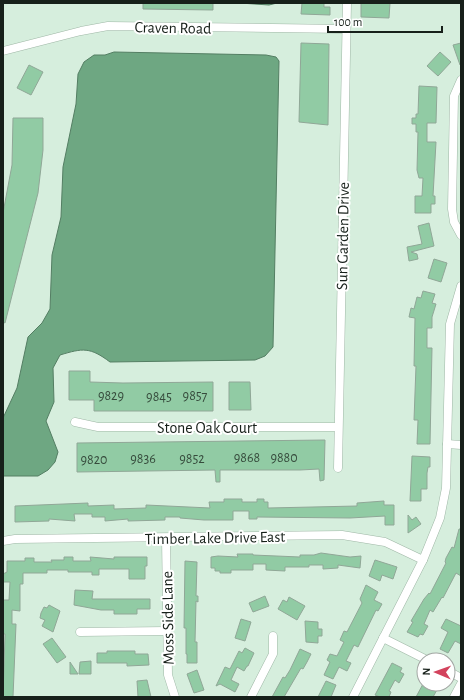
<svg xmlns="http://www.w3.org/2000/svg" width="464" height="700" viewBox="0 0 464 700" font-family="'Alegreya Sans',sans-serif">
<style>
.water{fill:#6ea782;stroke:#547e63}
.building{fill:#91cba4;stroke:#90a797}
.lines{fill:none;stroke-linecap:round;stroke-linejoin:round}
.minor-casing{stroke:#9fb7a6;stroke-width:9}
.minor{stroke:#fff;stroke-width:8}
.labels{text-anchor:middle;stroke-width:4;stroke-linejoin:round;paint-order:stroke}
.number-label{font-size:14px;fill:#364b3c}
.street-label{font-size:16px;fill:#17201a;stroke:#fff}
</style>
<rect width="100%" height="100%" fill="#d6eedd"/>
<!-- water -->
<g class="water">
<path d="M240,3H277L269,5Z"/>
<path d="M114,52L266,55L276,57L279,61L273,347L265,356L255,360L110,362C90,347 83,348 60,355L53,368L54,402L46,421L58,452L55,462L48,470L38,476H3V418L17,388L28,337L42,323L50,309L52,255L61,217L63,167L76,104L78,74L84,62L94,55H105Z"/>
</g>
<!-- building -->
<g class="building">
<path d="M143,3H213V10L143,9Z"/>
<path d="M302,3H324V7H330V15L301,14Z"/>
<path d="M361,3H390L389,18L361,17Z"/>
<path d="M301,43L329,44L328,125L299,122Z"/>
<path d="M461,43V65H460L453,45Z"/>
<path d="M440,52L451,62L438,76L427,66Z"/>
<path d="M29,65L43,72L31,95L17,88Z"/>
<path d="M419,86L437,87L436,123H427V142H436L433,196H435V204H431V213H415V196H422L423,178H419L417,170L418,132H416V124H412V118H416V114H418Z"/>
<path d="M13,118H43V150L38,193L5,323L3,322V213L12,165Z"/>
<path d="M429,223L434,246L411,252L417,254L418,259L409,261L407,247L422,244L418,226Z"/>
<path d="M434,259L447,263L441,282L428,278Z"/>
<path d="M423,291L435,294L432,303L436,304L432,317V328H427V348H432L430,444H417L418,420H414L416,366H414L415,318L409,317L411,308L414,309L417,297L421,298Z"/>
<path d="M69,371H90V382L123,383L213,382V411H94V400H69Z"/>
<path d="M229,382H250L251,410H229Z"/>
<path d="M325,440L324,480L320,481L319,469L300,470H220V482H216L215,470L77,472V443Z"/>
<path d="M412,456L430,457V467H428L427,473V489H421V501H410Z"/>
<path d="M224,499H242V502H257V499H264V502H268V508L357,506V503L384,501V505H394V525H385V516L350,518L257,517V519H249V511H233V520H204L180,518V517H165V520L128,521V519L105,521V517H92V514H74L75,521L49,519V521L15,522V506L88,503V506L114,505V509L146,508V505L210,508L209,502H224Z"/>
<path d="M408,515L412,520L416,517L421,524L408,533Z"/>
<path d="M459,529H461V576L456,573L443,598L442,597L433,612L430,610L424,624L428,626L423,635L420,634L418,637L407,632L413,622L411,621L424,599L429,593L430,594L446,563L445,562L446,558L452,547L454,548Z"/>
<path d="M321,553L350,557L361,556L360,568L338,565V568L323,569V565H309V567H285V571L266,570V564H253V570H231V573H220V571H215V568H211V557L218,556L238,557L237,554H253V555L300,557V555H314Z"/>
<path d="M64,557H73V561H91L90,557L114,559V557H147V566H145V579H129V569H99V575H92V572H68V570H47V573H23V584H20V611L12,610V624H16L13,697H3L5,634H3V600H9L10,582H3V574L7,572V561H25V558H34V562H52L51,560H64Z"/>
<path d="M375,560L397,567L393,579L382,575L380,581L369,576Z"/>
<path d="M185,561L197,562L196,596H198V602L196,601L195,642H197V663H187V654H186V628H184Z"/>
<path d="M366,585L378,592L374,600L382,604L378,611L376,610L358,647L354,645L346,661L351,663L347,671L339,667L333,679L324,675L330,662L327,660L330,654L337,656L344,642L340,640L344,631L347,632L362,603L360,599Z"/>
<path d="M75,590L93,591L92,599H150V609H137V614H114V610H101L74,605Z"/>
<path d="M265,596L269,606L253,612L249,603Z"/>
<path d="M289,597L305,606L297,620L278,609L283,600L287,602Z"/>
<path d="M49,605L60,611L53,632L42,626L45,620L40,618L41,613L44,607L47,608Z"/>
<path d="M241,619L251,622L245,641L235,638Z"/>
<path d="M446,619L461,626V644L455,641L448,653L440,649L448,632L441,628Z"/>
<path d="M305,621L318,622V629H322V636H318V643L306,642Z"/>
<path d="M52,638L66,657L57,663L43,644Z"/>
<path d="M245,648L254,653L248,666H247L244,671L237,667L231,680L239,684L235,692L220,684L216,686L225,667L230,669L239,651L242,653Z"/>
<path d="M300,649L311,654L307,662L303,669L301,668L284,697H272L283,677L285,678L290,670Z"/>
<path d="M107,651H135V654H148L149,665L127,666V663H97V653H107Z"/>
<path d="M91,661V674H79L80,662Z"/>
<path d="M70,662L78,674H70Z"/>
<path d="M392,663L402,668L400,672L404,674L399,683L395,680L389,691L391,692L389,697H380L375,695Z"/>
<path d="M197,670L204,690L194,693L187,674Z"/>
<path d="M147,680L151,697H138L137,681Z"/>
<path d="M326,681L336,685L331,697H318Z"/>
<path d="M423,684H434L439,686L433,697H416Z"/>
</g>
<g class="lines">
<defs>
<g id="minor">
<path d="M3,51L81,31L108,26L346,29"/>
<path d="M461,80L454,96L452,209L454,222L461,235"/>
<path d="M75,422L98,427H338"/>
<path d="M447,444L461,445"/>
<path d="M338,468L347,3"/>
<path d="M166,538L168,675L175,697"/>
<path d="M3,541L15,539L342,535L385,542L423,560"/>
<path d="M80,632L167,631"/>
<path d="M383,638L427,660"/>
<path d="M448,671L461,678"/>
<path d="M251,697L273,654V636"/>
<path d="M353,697L423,560L440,518L446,488L450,324L461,286"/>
<path d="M454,697L461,684"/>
</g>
</defs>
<!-- minor casing -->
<use href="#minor" class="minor-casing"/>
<!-- minor -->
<use href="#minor" class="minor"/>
</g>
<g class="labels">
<!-- number labels -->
<g class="number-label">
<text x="111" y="400">9829</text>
<text x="195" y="400">9857</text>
<text x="159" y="401">9845</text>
<text x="247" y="462">9868</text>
<text x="284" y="462">9880</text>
<text x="143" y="463">9836</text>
<text x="192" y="463">9852</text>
<text x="94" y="464">9820</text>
</g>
<!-- street labels -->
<g class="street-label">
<text transform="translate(173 27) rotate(1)" y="6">Craven Road</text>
<text transform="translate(342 236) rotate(-89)" y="6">Sun Garden Drive</text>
<text x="207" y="433">Stone Oak Court</text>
<text transform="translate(215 537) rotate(-1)" y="6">Timber Lake Drive East</text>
<text transform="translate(167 618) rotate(-91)" y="6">Moss Side Lane</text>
</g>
</g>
<!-- border -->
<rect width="464" height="700" fill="none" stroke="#17201a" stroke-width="8"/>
<!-- north arrow -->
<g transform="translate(436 672) rotate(272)"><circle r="19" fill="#ffffff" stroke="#a2a6a3"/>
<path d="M0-3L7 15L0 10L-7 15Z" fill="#d3435d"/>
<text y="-6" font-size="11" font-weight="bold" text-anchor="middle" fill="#17201a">N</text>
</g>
<!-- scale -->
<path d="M328 26v6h114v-6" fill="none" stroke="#17201a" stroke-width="2"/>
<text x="334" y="26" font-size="12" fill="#17201a" stroke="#ffffff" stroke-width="3" paint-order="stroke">100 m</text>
</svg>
